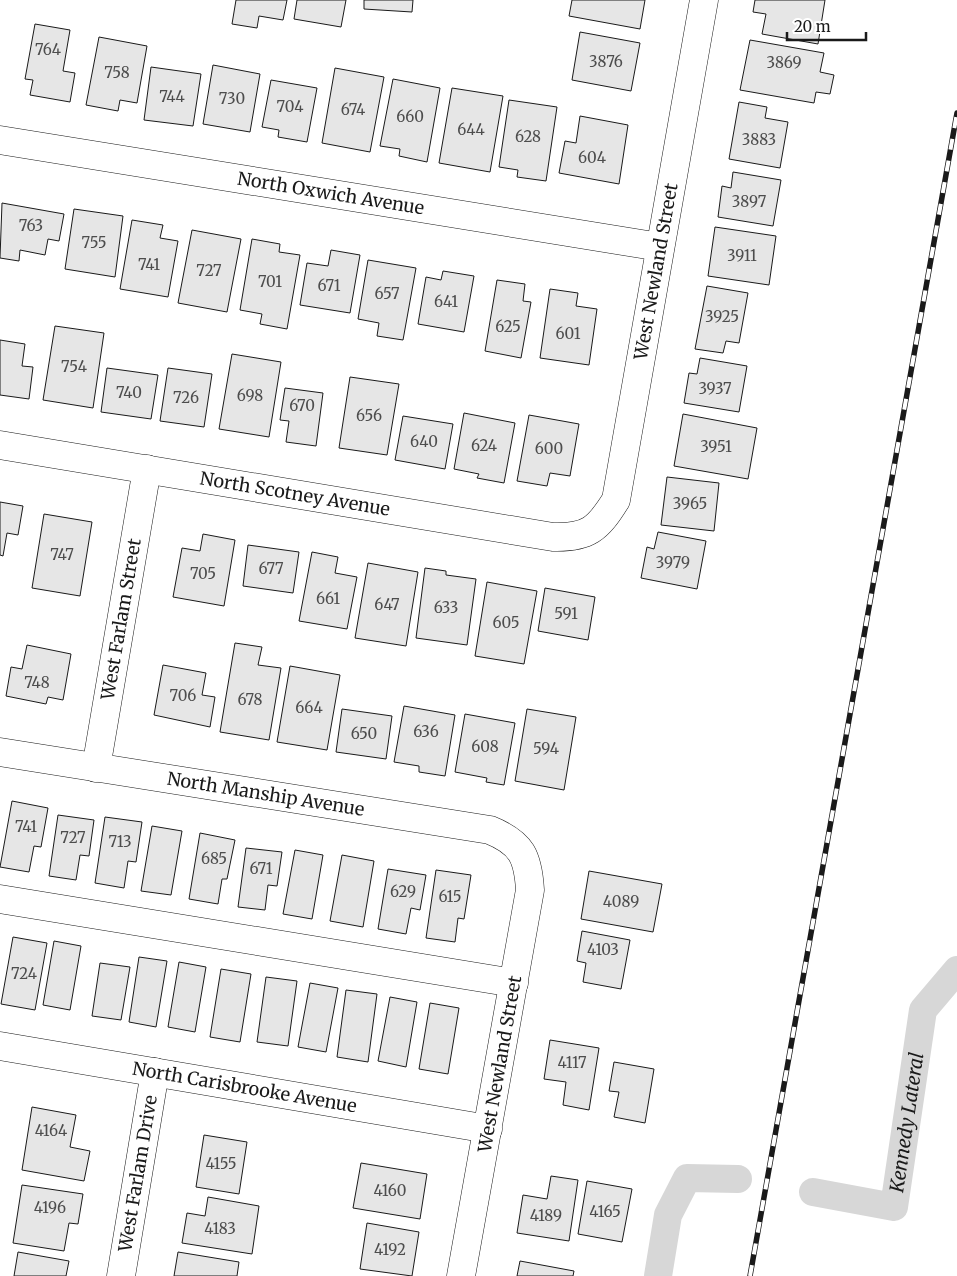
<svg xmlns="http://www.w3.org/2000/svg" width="957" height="1276" viewBox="0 0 957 1276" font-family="Merriweather,serif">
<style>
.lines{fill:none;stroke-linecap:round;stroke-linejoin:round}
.canal{stroke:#d7d7d7;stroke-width:28}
.building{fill:#e6e6e6;stroke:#1a1a1a}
.minor-casing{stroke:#1a1a1a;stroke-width:29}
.minor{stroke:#fff;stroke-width:28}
.rail-casing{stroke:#1a1a1a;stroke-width:5.5}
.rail{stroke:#fff;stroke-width:4;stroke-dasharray:11;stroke-linecap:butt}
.labels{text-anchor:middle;stroke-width:4;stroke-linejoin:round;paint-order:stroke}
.number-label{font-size:15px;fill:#4d4d4d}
.street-label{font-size:18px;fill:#1a1a1a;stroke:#fff}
.water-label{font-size:19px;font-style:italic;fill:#1a1a1a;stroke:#fff}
</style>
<rect width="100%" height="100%" fill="#fff"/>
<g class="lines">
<!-- canal -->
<g class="canal">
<path id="s1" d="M813,1192L894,1207L923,1010L957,970"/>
<path d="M658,1276L668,1215L687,1178L738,1179"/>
</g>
</g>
<!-- building -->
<g class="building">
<path d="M236,0H287L283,20L259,16L257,28L232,24Z"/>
<path d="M297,0H346L341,27L294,19Z"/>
<path d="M364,0H413L412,12L364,9Z"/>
<path d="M572,0H645L640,29L569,16Z"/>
<path d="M755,0H825L818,44L762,34L766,14L753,12Z"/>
<path d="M35,24L70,30L63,71L75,73L70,102L30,95L33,80L25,79Z"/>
<path d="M580,32L640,43L631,91L572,80Z"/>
<path d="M99,37L147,46L137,103L120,100L118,111L86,105Z"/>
<path d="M750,40L824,53L820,72L834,75L830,94L816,92L814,103L740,90Z"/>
<path d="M213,65L260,74L250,132L203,124Z"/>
<path d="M151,67L201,74L193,126L144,120Z"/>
<path d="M335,68L384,77L370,152L322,143Z"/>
<path d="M393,79L440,88L427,162L399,156L400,149L380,146Z"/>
<path d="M271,80L317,88L307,142L278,137L279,130L262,127Z"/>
<path d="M452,88L503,96L490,172L439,163Z"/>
<path d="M509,100L557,107L546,181L517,177L518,170L499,167Z"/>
<path d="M739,102L767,107L765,118L788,122L780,168L729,159Z"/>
<path d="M580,116L628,125L619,184L559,173L565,141L576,143Z"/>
<path d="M733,172L781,180L773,226L718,217L722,186L731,188Z"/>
<path d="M2,203L64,214L59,241L48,239L45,255L20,250L19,261L0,258Z"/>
<path d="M74,209L123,216L115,277L65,269Z"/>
<path d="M132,220L163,225L160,238L178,241L168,297L120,289Z"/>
<path d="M715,227L776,236L769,285L708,276Z"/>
<path d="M192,230L241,239L227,312L178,303Z"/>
<path d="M252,239L280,244L279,252L300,255L287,329L260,324L262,314L240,310Z"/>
<path d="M331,250L360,255L350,313L300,305L307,263L328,266Z"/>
<path d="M368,260L416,268L403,340L377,336L379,323L358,319Z"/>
<path d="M443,271L474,276L464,332L418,324L426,277L441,280Z"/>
<path d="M497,280L525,284L523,301L531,302L521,358L485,351Z"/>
<path d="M707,286L748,293L739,343L726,341L723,353L695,349Z"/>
<path d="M550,289L578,293L576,306L597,309L589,365L540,358Z"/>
<path d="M55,326L104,333L93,408L43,400Z"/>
<path d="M0,340L25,344L22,366L33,367L29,399L0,395Z"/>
<path d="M232,354L281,362L269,437L219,429Z"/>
<path d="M700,358L747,366L739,412L684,403L689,373L697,374Z"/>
<path d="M107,368L158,375L151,419L101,412Z"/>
<path d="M168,368L212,374L204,427L160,421Z"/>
<path d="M350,377L399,384L387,455L339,448Z"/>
<path d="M285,388L323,393L316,446L286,442L289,421L280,420Z"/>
<path d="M464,413L515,423L504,483L477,478L479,474L454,469Z"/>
<path d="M683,414L757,428L748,479L674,466Z"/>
<path d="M529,415L579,424L570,476L550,473L547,486L517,481Z"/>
<path d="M403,416L453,424L445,469L395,460Z"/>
<path d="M667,477L719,483L714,531L661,525Z"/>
<path d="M0,502L23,506L18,535L7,533L3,556L0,555Z"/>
<path d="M44,514L92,522L80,596L32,588Z"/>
<path d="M658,532L706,541L697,589L641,578L647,547L654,549Z"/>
<path d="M203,534L235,540L224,606L173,597L182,548L200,551Z"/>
<path d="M248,545L299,552L293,593L243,586Z"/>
<path d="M312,552L338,557L335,573L357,577L347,629L299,621Z"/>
<path d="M368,563L418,572L406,646L355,638Z"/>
<path d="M425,568L446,571V575L476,579L467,645L416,638Z"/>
<path d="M487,582L537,591L524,664L475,656Z"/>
<path d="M545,588L595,597L588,640L538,631Z"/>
<path d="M235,643L262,647L258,665L281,668L269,740L220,732Z"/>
<path d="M27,645L71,654L63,700L48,697L46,704L6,696L11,667L22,669Z"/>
<path d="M163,665L206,673L202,695L215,697L210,727L154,715Z"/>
<path d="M290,666L340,675L327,750L277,742Z"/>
<path d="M404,706L455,715L445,776L419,772V766L394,762Z"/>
<path d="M342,709L392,716L386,759L336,752Z"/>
<path d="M527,709L576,717L564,790L515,781Z"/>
<path d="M465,714L515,723L504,785L486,782L487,778L455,772Z"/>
<path d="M12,801L48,808L41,847L34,846L29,872L0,867Z"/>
<path d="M58,815L94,820L89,856L80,855L76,880L49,876Z"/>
<path d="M105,817L142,822L136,862L128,861L124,888L95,883Z"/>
<path d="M152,826L182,831L171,895L141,891Z"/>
<path d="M200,833L235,840L227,879H222L218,904L189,899Z"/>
<path d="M246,848L282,852L277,886L268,885L265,910L238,907Z"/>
<path d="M295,850L323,855L312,919L283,914Z"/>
<path d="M342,855L374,861L363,927L330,921Z"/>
<path d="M388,869L426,875L420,910L411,908L406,934L378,929Z"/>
<path d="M436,870L471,875L464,919L458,918L455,942L426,938Z"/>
<path d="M589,871L662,884L653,932L581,919Z"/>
<path d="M582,931L630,940L621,989L583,982L586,963L577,961Z"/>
<path d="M13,937L47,943L35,1010L1,1004Z"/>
<path d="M54,941L81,946L70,1010L43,1005Z"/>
<path d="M139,957L167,961L156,1027L129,1022Z"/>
<path d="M179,962L206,967L195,1032L168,1027Z"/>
<path d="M100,963L130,967L121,1020L92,1016Z"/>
<path d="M221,969L251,974L240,1042L210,1037Z"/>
<path d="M266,977L297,981L288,1046L257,1042Z"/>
<path d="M310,983L338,988L326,1052L298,1047Z"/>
<path d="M346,990L377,994L368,1062L337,1057Z"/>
<path d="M390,997L417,1002L406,1067L378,1061Z"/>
<path d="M430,1003L459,1008L448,1074L419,1069Z"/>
<path d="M550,1040L599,1048L589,1110L563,1105L566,1082L544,1079Z"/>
<path d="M614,1062L654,1069L645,1123L614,1117L619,1092L609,1091Z"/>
<path d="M32,1107L76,1115L70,1147L90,1151L84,1181L22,1170Z"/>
<path d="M204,1135L247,1142L239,1194L196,1187Z"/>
<path d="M361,1163L427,1174L420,1219L353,1208Z"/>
<path d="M551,1176L578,1180L569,1241L517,1233L523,1195L547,1199Z"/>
<path d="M587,1181L632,1189L622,1242L578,1234Z"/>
<path d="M22,1185L83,1194L78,1224L69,1223L64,1251L13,1243Z"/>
<path d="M208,1197L259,1206L252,1254L182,1243L187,1213L205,1216Z"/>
<path d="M367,1223L419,1232L412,1276L360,1269Z"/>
<path d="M18,1252L69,1261L66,1276H14Z"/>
<path d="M178,1252L239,1262L237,1276H174Z"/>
<path d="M520,1261L574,1271L573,1276H517Z"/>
</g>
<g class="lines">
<defs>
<g id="minor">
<path id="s2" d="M0,140L660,247"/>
<path id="s3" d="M0,445L553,537C588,538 598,529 616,500L704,0"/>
<path id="s4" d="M0,752L490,830C522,843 528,857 530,890L461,1276"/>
<path id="s5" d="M96,768L147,469"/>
<path d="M0,899L514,983"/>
<path id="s6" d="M0,1046L488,1129"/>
<path id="s7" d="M121,1276L155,1072"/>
</g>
</defs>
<!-- minor casing -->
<use href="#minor" class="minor-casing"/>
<!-- minor -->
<use href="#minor" class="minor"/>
<defs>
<path id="rail" d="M750,1276L957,113"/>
</defs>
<!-- rail casing -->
<use href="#rail" class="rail-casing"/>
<!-- rail -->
<use href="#rail" class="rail"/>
</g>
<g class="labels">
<!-- number labels -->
<g class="number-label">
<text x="48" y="55">764</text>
<text x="606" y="67">3876</text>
<text x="784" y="68">3869</text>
<text x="117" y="78">758</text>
<text x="172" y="102">744</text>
<text x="232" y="104">730</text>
<text x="290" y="112">704</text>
<text x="353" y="115">674</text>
<text x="410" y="122">660</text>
<text x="471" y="135">644</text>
<text x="528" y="142">628</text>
<text x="759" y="145">3883</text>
<text x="592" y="163">604</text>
<text x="749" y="207">3897</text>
<text x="31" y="231">763</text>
<text x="94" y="248">755</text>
<text x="742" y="261">3911</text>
<text x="149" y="270">741</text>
<text x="209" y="276">727</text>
<text x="270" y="287">701</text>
<text x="329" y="291">671</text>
<text x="387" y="299">657</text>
<text x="446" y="307">641</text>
<text x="722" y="322">3925</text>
<text x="508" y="332">625</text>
<text x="568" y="339">601</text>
<text x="74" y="372">754</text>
<text x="715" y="394">3937</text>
<text x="129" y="398">740</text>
<text x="250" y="401">698</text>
<text x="186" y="403">726</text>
<text x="302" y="411">670</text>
<text x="369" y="421">656</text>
<text x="424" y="447">640</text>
<text x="484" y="451">624</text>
<text x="716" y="452">3951</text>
<text x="549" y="454">600</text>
<text x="690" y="509">3965</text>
<text x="62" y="560">747</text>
<text x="673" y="568">3979</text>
<text x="271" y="574">677</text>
<text x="203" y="579">705</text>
<text x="328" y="604">661</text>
<text x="387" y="610">647</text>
<text x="446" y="613">633</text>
<text x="566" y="619">591</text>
<text x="506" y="628">605</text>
<text x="37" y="688">748</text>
<text x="183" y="701">706</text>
<text x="250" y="705">678</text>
<text x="309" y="713">664</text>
<text x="426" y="737">636</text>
<text x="364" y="739">650</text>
<text x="485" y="752">608</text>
<text x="546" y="754">594</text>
<text x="26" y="832">741</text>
<text x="73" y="843">727</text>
<text x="120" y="847">713</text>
<text x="214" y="864">685</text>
<text x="261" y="874">671</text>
<text x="403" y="897">629</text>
<text x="450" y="902">615</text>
<text x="621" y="907">4089</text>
<text x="603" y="955">4103</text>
<text x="24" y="979">724</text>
<text x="572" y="1068">4117</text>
<text x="51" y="1136">4164</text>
<text x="221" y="1169">4155</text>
<text x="390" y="1196">4160</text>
<text x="50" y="1213">4196</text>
<text x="605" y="1217">4165</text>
<text x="546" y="1221">4189</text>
<text x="220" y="1234">4183</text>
<text x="390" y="1255">4192</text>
</g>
<!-- street labels -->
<g class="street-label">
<text dy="6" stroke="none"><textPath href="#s2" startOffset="335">North Oxwich Avenue</textPath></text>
<text dy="6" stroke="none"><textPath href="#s3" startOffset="871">West Newland Street</textPath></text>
<text dy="6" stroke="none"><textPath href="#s3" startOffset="299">North Scotney Avenue</textPath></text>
<text dy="6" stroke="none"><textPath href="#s5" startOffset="151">West Farlam Street</textPath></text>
<text dy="6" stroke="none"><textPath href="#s4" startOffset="269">North Manship Avenue</textPath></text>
<text transform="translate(500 1064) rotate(-80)" y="6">West Newland Street</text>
<text dy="6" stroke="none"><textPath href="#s6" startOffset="248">North Carisbrooke Avenue</textPath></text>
<text dy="6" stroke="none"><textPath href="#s7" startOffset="104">West Farlam Drive</textPath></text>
</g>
<!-- water labels -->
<g class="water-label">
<text dy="7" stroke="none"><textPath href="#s1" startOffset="168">Kennedy Lateral</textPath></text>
</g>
</g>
<!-- scale -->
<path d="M787 32v8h79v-8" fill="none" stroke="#1a1a1a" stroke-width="2.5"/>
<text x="794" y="32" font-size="15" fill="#1a1a1a" stroke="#ffffff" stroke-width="4" paint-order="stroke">20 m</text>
</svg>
